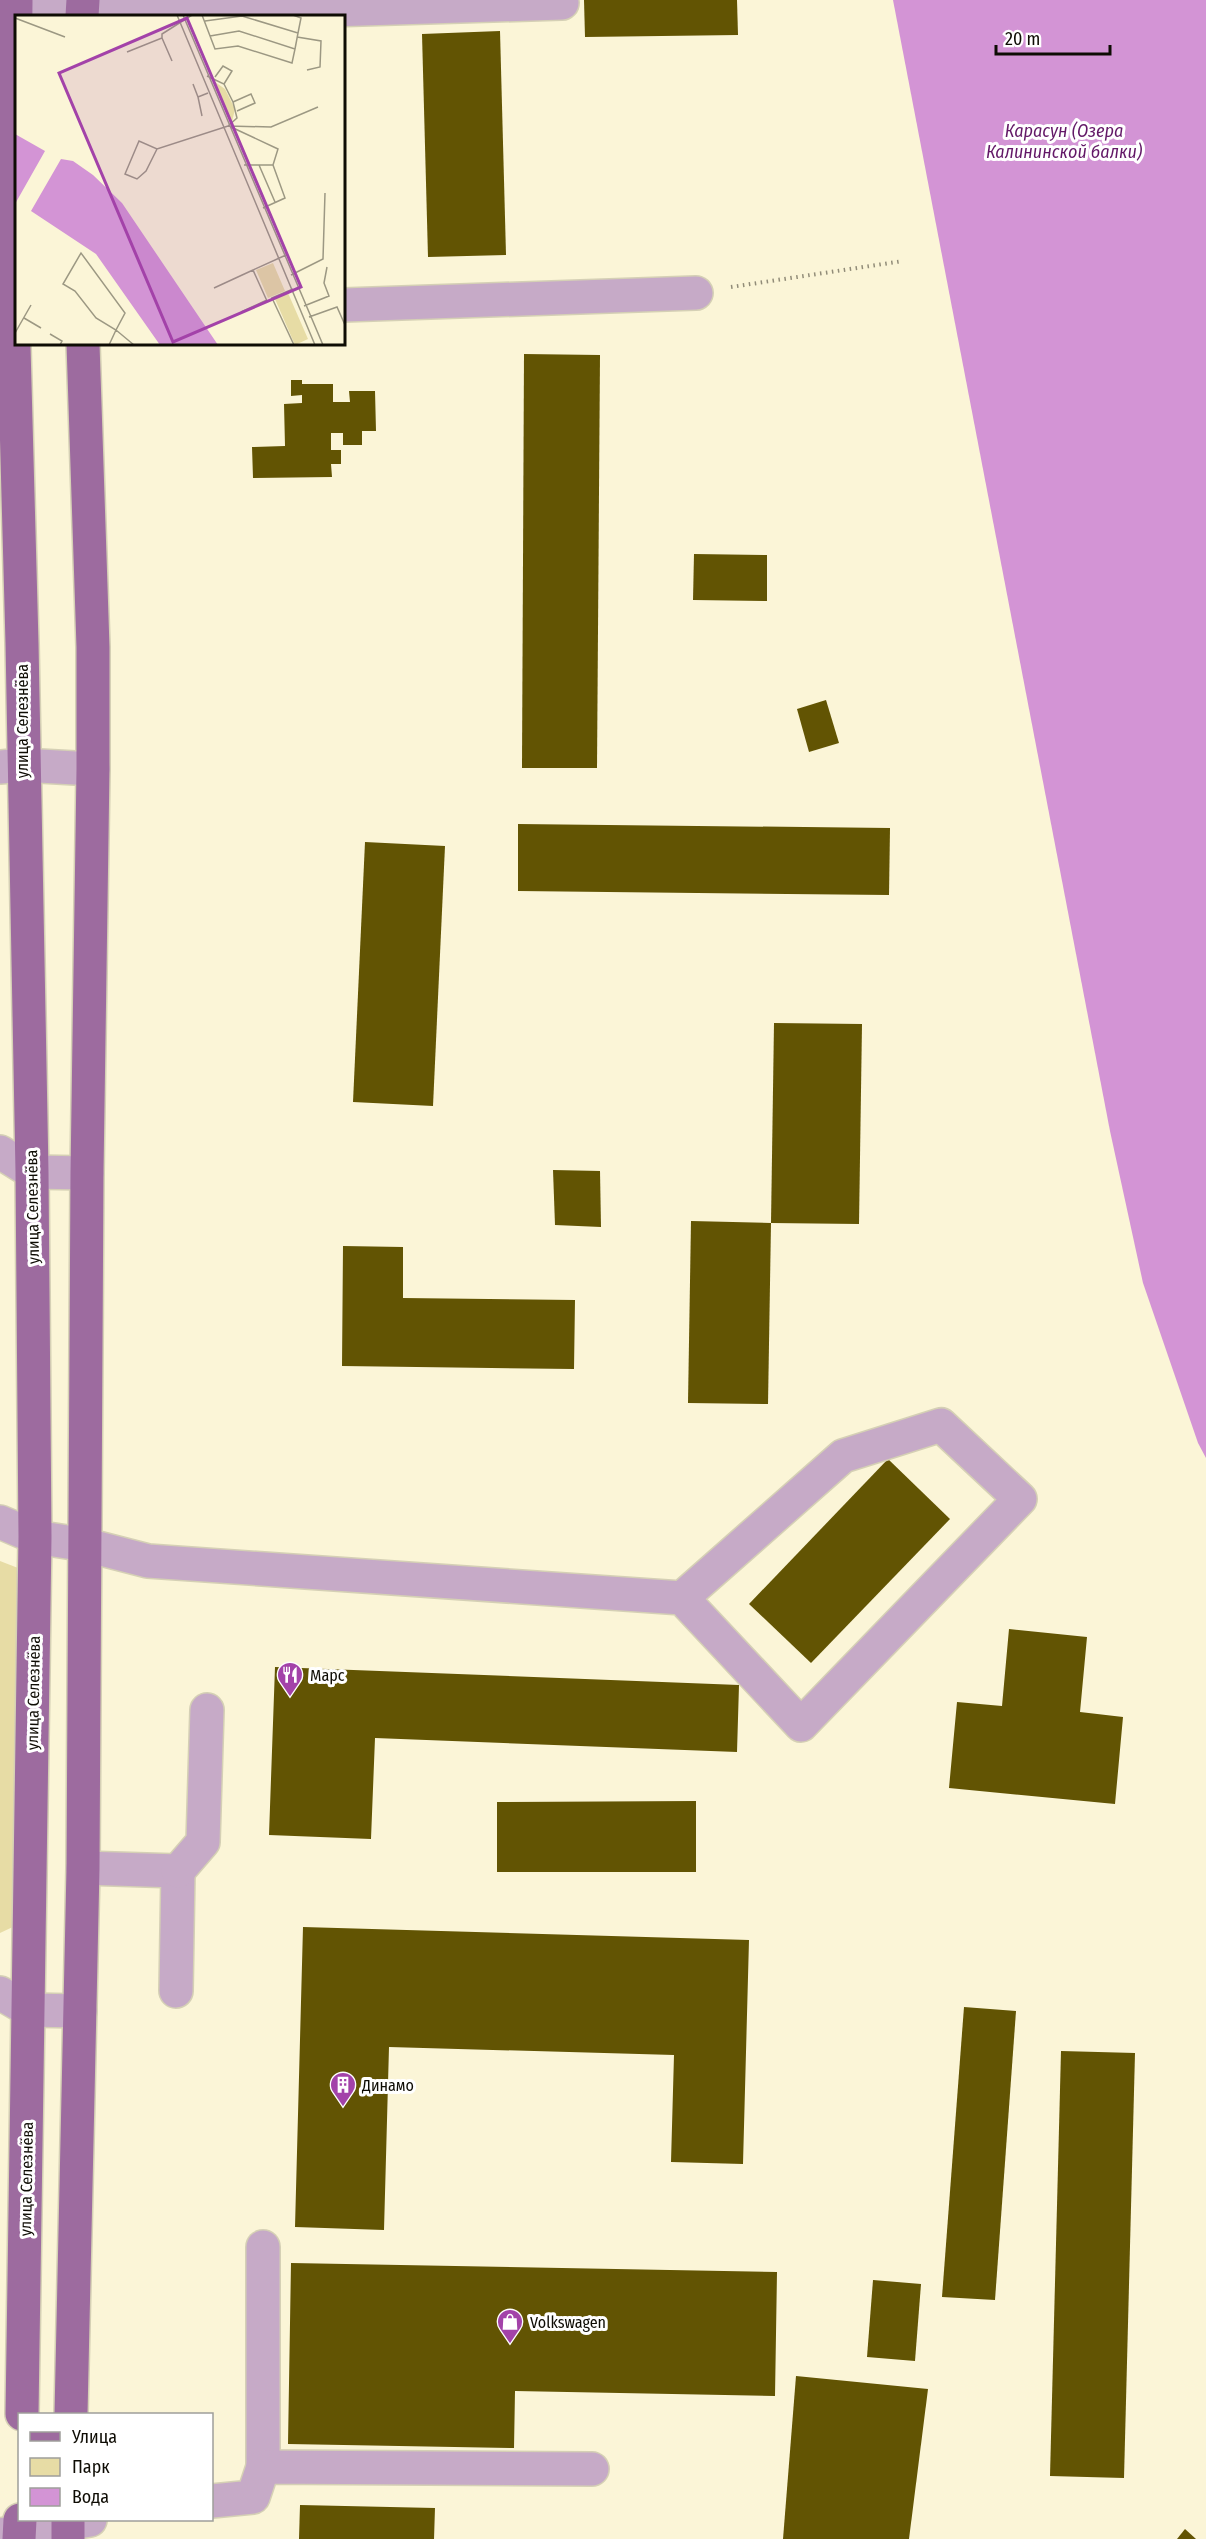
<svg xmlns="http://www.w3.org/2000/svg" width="1206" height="2539" viewBox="0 0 1206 2539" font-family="'Fira Sans Condensed',sans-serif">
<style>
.green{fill:#e7dca5}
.water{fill:#d394d5}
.building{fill:#625403}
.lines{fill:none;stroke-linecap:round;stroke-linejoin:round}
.minor-casing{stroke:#d5d0b5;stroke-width:36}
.major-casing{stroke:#d5d0b5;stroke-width:36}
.path{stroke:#918c78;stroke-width:4;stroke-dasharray:1.5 4.5;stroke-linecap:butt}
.minor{stroke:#c6aac7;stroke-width:33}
.major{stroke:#9d6b9f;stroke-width:33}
.labels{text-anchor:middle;stroke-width:6;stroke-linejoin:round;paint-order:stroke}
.street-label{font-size:16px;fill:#0e0c04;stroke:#fff}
.poi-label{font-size:16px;fill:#0e0c04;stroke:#fff;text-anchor:start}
.water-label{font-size:18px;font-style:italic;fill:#631867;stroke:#fff}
.inset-road{fill:none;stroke:#9c9883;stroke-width:1.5}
.view{fill:#a342a9;fill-opacity:0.15;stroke:#a342a9;stroke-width:3}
.inset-edge{fill:none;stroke:#0e0c04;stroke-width:3}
</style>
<rect width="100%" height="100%" fill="#fbf5d7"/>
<!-- green -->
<path class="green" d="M0,1561L18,1568L17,1925L0,1933Z"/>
<!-- water -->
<path class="water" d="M893,0H1206V1458L1198,1443L1143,1283L1110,1131Z"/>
<!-- building -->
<g class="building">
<path d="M584,0H737L738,35L585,37Z"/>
<path d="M500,31L506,255L428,257L422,34Z"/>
<path d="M524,354L600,355L597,768H522Z"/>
<path d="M291,380H302V384H333V402H350L349,391H375L376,431H362V445H343V433H331V450H341V464H331L332,477L253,478L252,447L285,446L284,404L302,403V395L291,396Z"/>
<path d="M694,554L767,555V601L693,600Z"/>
<path d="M826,700L839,743L809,752L797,709Z"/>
<path d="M518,824L890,828L889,895L518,891Z"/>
<path d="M365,842L445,846L433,1106L353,1102Z"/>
<path d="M774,1023L862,1024L859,1224L771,1223Z"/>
<path d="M553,1170L600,1171L601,1227L555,1225Z"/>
<path d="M691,1221L771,1223L768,1404L688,1403Z"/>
<path d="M343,1246L403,1247V1298L575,1300L574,1369L342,1366Z"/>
<path d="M888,1459L950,1519L811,1663L749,1604Z"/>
<path d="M1009,1629L1087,1637L1080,1712L1123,1717L1115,1804L949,1788L957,1702L1002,1706Z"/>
<path d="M275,1667L739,1685L737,1752L375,1738L371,1839L269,1835Z"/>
<path d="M696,1801V1872H497V1802Z"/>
<path d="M303,1927L749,1940L743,2164L671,2162L674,2055L389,2047L384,2230L295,2227Z"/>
<path d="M964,2007L1016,2011L995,2300L942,2297Z"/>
<path d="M1061,2051L1135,2053L1124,2478L1050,2476Z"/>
<path d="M291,2263L777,2272L775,2396L515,2391L514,2448L288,2444Z"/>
<path d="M873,2280L921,2284L915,2361L867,2357Z"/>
<path d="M796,2376L928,2389L909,2539H783Z"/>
<path d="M300,2505L435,2508L434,2539H299Z"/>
<path d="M1185,2529L1196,2539H1177Z"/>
</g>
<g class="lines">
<defs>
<g id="minor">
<path d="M264,12L562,3"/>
<path d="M15,13L264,12V0"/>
<path d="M344,305L696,293"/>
<path d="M0,767L22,765L93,769"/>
<path d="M0,1152L32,1172L87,1173"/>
<path d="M0,1522L35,1537L86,1545L148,1561L682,1598L801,1725L1020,1499L941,1425L843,1456L682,1598"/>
<path d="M83,1868L178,1871L176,1991"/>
<path d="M178,1871L203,1842L207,1710"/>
<path d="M0,1993L29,2010L80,2011"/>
<path d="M263,2247V2467"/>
<path d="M212,2501L253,2497L263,2467L592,2469"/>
<path d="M0,2535L90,2520"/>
</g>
<g id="major">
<path d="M16,0L13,310L22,643L32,1172L35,1537L22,2414"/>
<path d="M82,16L83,0"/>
<path d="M71,2414L83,1868L87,1173L93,769V647L83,344"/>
<path d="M19,2539L20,2520"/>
<path d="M68,2539V2520"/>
</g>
</defs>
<!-- minor casing -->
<use href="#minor" class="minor-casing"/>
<!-- major casing -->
<use href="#major" class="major-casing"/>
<!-- path -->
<path class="path" d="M731,287L903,261"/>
<!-- minor -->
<use href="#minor" class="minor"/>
<!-- major -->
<use href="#major" class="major"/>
</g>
<!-- icons -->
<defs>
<symbol id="restaurant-pin" viewBox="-11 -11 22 30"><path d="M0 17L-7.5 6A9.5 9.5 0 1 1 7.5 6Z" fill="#a342a9" stroke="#fff"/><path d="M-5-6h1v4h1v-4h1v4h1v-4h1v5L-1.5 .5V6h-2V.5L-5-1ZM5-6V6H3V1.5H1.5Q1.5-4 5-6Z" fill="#fff"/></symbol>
<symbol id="building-pin" viewBox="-11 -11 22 30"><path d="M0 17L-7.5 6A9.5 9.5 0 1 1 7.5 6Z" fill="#a342a9" stroke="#fff"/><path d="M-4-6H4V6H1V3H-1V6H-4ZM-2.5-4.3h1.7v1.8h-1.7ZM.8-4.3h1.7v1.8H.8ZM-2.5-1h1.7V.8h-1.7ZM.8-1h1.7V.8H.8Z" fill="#fff"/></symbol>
<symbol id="shop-pin" viewBox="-11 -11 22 30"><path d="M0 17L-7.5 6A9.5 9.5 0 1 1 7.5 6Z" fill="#a342a9" stroke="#fff"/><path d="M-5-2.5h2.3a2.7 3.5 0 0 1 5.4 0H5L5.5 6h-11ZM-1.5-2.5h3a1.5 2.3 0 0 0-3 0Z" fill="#fff"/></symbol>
</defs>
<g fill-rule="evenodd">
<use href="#restaurant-pin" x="275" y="1660" width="30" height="40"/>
<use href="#building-pin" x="328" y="2070" width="30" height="40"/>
<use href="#shop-pin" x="495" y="2307" width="30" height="40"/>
</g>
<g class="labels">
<!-- street labels -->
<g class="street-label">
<text transform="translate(22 721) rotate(-90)" y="6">улица Селезнёва</text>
<text transform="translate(32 1207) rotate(-91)" y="6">улица Селезнёва</text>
<text transform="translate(33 1693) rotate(-89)" y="6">улица Селезнёва</text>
<text transform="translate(26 2179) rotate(-89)" y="6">улица Селезнёва</text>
</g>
<!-- poi labels -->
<g class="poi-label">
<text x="310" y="1681">Марс</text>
<text x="362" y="2091">Динамо</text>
<text x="530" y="2328">Volkswagen</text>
</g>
<!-- water labels -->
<g class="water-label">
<text x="1064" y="137">Карасун (Озера<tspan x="1064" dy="21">Калининской балки)</tspan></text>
</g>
</g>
<!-- overview -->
<g transform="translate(15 15)">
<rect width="330" height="330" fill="#fbf5d7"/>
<path d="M200,67L210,74L220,94L217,107ZM258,248L270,276L253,283L241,255ZM273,278L293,324L280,330L260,284Z" fill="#e7dca5"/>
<path d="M0,119L30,136L0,189ZM46,144L58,146L78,160L107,188L203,330H145L81,239L16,196Z" fill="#d394d5"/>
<path class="inset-road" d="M162,0L300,330M168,0L308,330M187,0L200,34L223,31L277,48L280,34L224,16L195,21M278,0L286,3L283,18M0,3L50,22M190,6L227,1L283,18L280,34M282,22L306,26L305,52L292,55M147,23L157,46M112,37L147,23V19L177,0M192,61L209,69L218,87L222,103L213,111M200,62L208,51L217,56L209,69M178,69L183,82L193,78M183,82L187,101M218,87L236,79L240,88L222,96M216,112L263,134L258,150M142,134L131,156L122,164L110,159L124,126L142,134L213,111L256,112L303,92M229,150H258L270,183L248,193M244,150L260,187M276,260L308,244L310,178M199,273L238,255M278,274L257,283L279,330M252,286L238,255L271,240M289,291L314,281L309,268L312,252M226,297L252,285M294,302L322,292L330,310M9,303L26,313M0,318L16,290M35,319L47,326L45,330M94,330L101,315L110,298L66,238L48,269L60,276L81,303L101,315L119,330"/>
<path class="view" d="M172,3L286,272L158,327L44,58Z"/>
<rect width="330" height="330" class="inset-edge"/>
</g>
<!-- legend -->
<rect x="18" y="2413" width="195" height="108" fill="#ffffff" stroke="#9f9e9b" stroke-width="1.5"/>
<rect x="30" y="2432" width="30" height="9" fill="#9d6b9f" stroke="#9f9e9b" stroke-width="1.5"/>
<text x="72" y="2443" font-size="18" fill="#0e0c04">Улица</text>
<rect x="30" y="2458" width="30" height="18" fill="#e7dca5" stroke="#9f9e9b" stroke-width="1.5"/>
<text x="72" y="2473" font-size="18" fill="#0e0c04">Парк</text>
<rect x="30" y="2488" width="30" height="18" fill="#d394d5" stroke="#9f9e9b" stroke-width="1.5"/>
<text x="72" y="2503" font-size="18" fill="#0e0c04">Вода</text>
<!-- scale -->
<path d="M996 45v9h114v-9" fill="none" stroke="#0e0c04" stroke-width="3"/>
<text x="1005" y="45" font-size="18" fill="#0e0c04" stroke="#ffffff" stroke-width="4.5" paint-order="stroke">20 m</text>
</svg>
